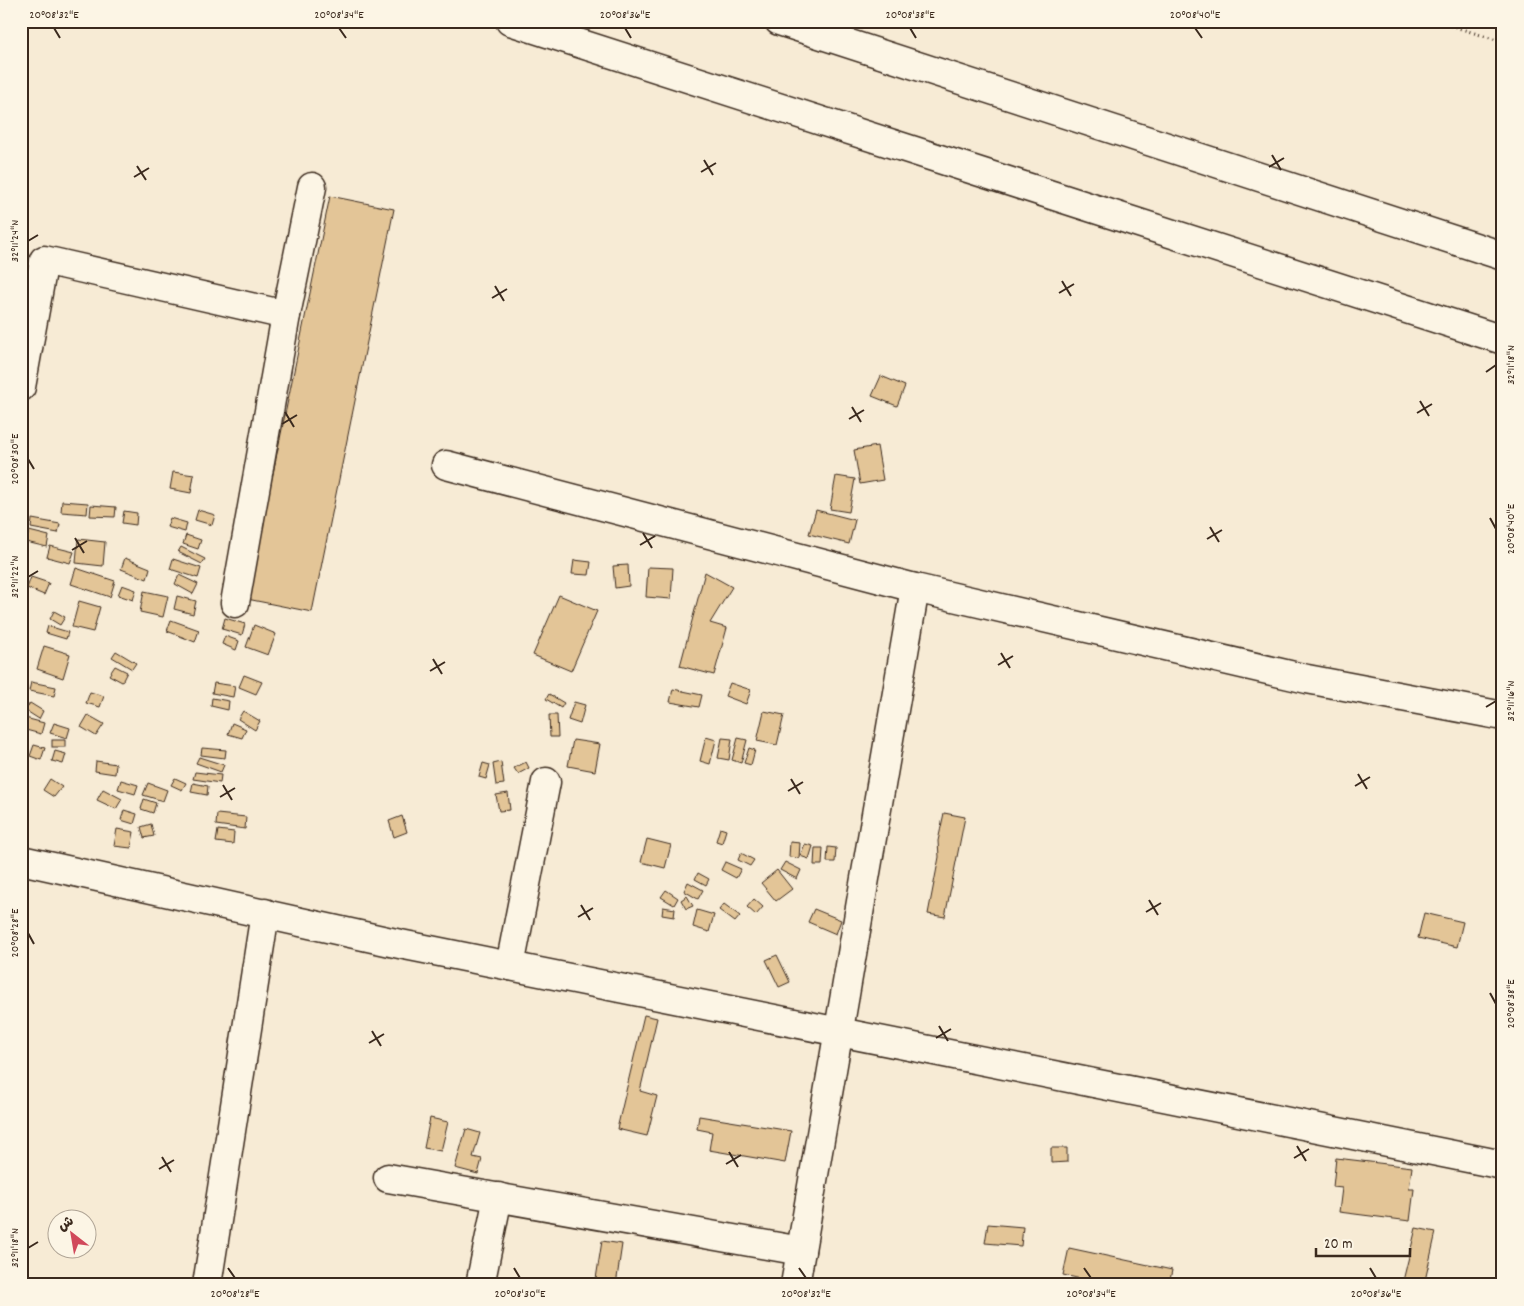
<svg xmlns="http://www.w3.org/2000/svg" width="1524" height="1306" viewBox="0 0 1524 1306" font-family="Dekko,'Playpen Sans Arabic',sans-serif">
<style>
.building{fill:#e3c597;stroke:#3b2a1e}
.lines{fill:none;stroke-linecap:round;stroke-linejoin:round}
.minor-casing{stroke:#3b2a1e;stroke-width:31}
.path{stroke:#3b2a1e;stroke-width:3;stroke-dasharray:1 4;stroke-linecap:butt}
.minor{stroke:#fcf5e5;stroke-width:28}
.ticks{fill:none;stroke:#3b2a1e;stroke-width:2}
.neatline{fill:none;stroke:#3b2a1e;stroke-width:2}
.ticks-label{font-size:12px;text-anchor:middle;fill:#3b2a1e}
</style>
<rect width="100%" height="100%" fill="#f7ebd5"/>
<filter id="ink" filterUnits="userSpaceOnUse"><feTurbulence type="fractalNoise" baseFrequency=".02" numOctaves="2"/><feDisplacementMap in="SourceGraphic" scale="10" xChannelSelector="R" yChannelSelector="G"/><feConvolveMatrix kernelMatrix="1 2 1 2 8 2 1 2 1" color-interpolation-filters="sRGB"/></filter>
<g filter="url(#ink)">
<!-- building -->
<g class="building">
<path d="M330,196L394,209L312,612L247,599Z"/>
<path d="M881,376L905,386L897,406L872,396Z"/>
<path d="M877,446L883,480L860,484L854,450Z"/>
<path d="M173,472L194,475L191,493L170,489Z"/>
<path d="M836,476L855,479L849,512L830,509Z"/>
<path d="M62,501L88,503L87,514L61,512Z"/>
<path d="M91,505L116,507L115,517L90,516Z"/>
<path d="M198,510L215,515L212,525L195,520Z"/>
<path d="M816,510L855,520L849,544L809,534Z"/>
<path d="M124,511L137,513L136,525L122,523Z"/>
<path d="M170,518L187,523L185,532L167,527Z"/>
<path d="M32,519L60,524L58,533L31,528Z"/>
<path d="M29,531L49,536L47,547L26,542Z"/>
<path d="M186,535L201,540L198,549L183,544Z"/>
<path d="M78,539L105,542L103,566L76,563Z"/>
<path d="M50,546L74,552L70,563L47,557Z"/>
<path d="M181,547L205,559L202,564L178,552Z"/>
<path d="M125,558L150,568L147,579L121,569Z"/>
<path d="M173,559L201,568L198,578L170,569Z"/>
<path d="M574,560L591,562L589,575L572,574Z"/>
<path d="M628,565L629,586L615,588L613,566Z"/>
<path d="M648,567L673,568L671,599L646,597Z"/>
<path d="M76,568L115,581L110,597L71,584Z"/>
<path d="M705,572L732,587L710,623L727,628L714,675L680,666Z"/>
<path d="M179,575L198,584L193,594L175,584Z"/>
<path d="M31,577L49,583L44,595L27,588Z"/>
<path d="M122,585L136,590L133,600L118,595Z"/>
<path d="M144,591L168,596L163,617L140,612Z"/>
<path d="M559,595L597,611L571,671L533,655Z"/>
<path d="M177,596L196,601L193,614L174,609Z"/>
<path d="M79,601L100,607L93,632L72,627Z"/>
<path d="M54,611L65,617L60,625L50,619Z"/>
<path d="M225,618L245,624L242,635L222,629Z"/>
<path d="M171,620L199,630L195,642L167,631Z"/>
<path d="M254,625L276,634L268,655L246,647Z"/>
<path d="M48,626L68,632L66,639L46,633Z"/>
<path d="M225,636L239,641L236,650L222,644Z"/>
<path d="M44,646L70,654L63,678L37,669Z"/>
<path d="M116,651L136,663L132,669L112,657Z"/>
<path d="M115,666L127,672L122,682L109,675Z"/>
<path d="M244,675L262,682L256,694L239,687Z"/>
<path d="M31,682L56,687L54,696L29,691Z"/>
<path d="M214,683L235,686L233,697L212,693Z"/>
<path d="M730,683L751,690L746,704L725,696Z"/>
<path d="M673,689L702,695L699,707L670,702Z"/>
<path d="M90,692L104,696L100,707L86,703Z"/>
<path d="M549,694L564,703L561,708L546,699Z"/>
<path d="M212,698L229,701L228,710L211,706Z"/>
<path d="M574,702L585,705L580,724L568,720Z"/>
<path d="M30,703L43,711L39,719L25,710Z"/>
<path d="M243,711L260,721L255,730L238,719Z"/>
<path d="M764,711L784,715L777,745L757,741Z"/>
<path d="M88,715L104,724L96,736L81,727Z"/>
<path d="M549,715H557L558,737H550Z"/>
<path d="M25,718L44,723L41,734L22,729Z"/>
<path d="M54,723L70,728L67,738L50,733Z"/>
<path d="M232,723L246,729L242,738L228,734Z"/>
<path d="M706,737L716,740L710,764L700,761Z"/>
<path d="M722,738L732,739L729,760L718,758Z"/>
<path d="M738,738L747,740L741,763L732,760Z"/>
<rect x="52" y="740" width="13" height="7"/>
<path d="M573,740L600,744L595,771L568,766Z"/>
<path d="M34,745L45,748L41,760L30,756Z"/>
<path d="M202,748L226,750L225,758L201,755Z"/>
<path d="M749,748L755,750L751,765L744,763Z"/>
<path d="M55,751L66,754L63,764L52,761Z"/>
<path d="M199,757L224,765L221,772L196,763Z"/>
<path d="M96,761L116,764L115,774L95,771Z"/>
<path d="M501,762L504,784L496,785L493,764Z"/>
<path d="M526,762L529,768L518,774L514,768Z"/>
<path d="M483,763L490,765L486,779L479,777Z"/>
<path d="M195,772L221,775L220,783L193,779Z"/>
<path d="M175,778L186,783L182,790L171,785Z"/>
<path d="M50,779L62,787L54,797L43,790Z"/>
<path d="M121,780L138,785L135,794L118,789Z"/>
<path d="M148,783L167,790L163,801L143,795Z"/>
<path d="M193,783L208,786L207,795L191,792Z"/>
<path d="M103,789L122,799L116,809L97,800Z"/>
<path d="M508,793L510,810L499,811L496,795Z"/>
<path d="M144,799L156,803L153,813L141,809Z"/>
<path d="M124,810L137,814L134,824L121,820Z"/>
<path d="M944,813L965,817L945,917L928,914L939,857L938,841Z"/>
<path d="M217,814L246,817L245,829L216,825Z"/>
<path d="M402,816L407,832L394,837L389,821Z"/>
<path d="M151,824L154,836L144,838L141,827Z"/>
<path d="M720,828L726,830L722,843L716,841Z"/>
<path d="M117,829L134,832L131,848L114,846Z"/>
<path d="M218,830L234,832L233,844L216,842Z"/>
<path d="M647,839L671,845L665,868L641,862Z"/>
<path d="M790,842L800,843L799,858L789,857Z"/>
<path d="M805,844L813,846L809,859L800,856Z"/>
<path d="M828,847L836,848L835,862H827Z"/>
<path d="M815,848H823L822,865H814Z"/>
<path d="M741,853L754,860L750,866L738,860Z"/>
<path d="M725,862L741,869L736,878L721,870Z"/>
<path d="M785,862L801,870L797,879L780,870Z"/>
<path d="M777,870L792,889L776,901L761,883Z"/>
<path d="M698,873L709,879L706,885L695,879Z"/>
<path d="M688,882L703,890L698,899L684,891Z"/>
<path d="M666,890L678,898L674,905L661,897Z"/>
<path d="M687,896L693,906L686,909L681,900Z"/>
<path d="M754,899L763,907L756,915L747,907Z"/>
<path d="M724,904L740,916L735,922L719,910Z"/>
<path d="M663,907L675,909L674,917L662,915Z"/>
<path d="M814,909L841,920L836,934L808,922Z"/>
<path d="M697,910L714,915L709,932L693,927Z"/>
<path d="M1424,913L1463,922L1457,947L1418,938Z"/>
<path d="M777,955L790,982L779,987L766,960Z"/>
<path d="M644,1015L657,1018L640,1091L657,1096L647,1136L617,1129Z"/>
<path d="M699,1116L791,1131L785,1163L709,1150L712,1132L697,1129Z"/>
<path d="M430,1118L448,1122L441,1151L424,1148Z"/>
<path d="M466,1129L480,1133L473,1157L482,1159L478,1174L455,1168Z"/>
<path d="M1051,1148H1067V1162L1051,1163Z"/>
<path d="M1336,1158L1412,1167L1409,1189H1414L1410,1221L1339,1212L1342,1188L1333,1187Z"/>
<path d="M988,1224L1023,1227L1021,1246L985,1243Z"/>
<path d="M1416,1228L1436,1232L1424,1285H1402Z"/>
<path d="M602,1241L622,1244L616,1285H595Z"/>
<path d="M1069,1248L1172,1270L1169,1285H1110L1063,1275Z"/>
</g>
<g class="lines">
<defs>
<g id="minor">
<path d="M510,21L1503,340"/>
<path d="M779,21L1503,256"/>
<path d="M21,387L44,260L286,315L312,187"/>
<path d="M446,465L915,588L1307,679L1503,716"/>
<path d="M235,603L286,315"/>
<path d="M21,860L400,944L1503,1165"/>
<path d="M510,966L546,782"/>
<path d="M388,1178L801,1251"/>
<path d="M207,1285L265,913"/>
<path d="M480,1285L498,1197"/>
<path d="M795,1285L915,588"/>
</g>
</defs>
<!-- minor casing -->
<use href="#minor" class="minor-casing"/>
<!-- path -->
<path class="path" d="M1436,21L1503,42"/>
<!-- minor -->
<use href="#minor" class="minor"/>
</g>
</g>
<!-- ticks -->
<path class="ticks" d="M54,28L60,38M339,28L346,38M625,28L631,38M910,28L916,38M1195,28L1202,38M1272,155L1281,170M704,160L713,175M137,166L146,180M1269,167L1284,158M701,172L716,163M134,177L149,168M28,241L38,235M1062,281L1071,296M495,286L504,301M1059,293L1074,284M492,298L507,289M1486,372L1496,365M1420,401L1429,416M852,407L861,422M285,412L294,427M1417,413L1432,404M849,419L864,410M282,424L297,415M28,459L34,469M1490,518L1496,529M1210,527L1219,542M643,533L652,548M75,538L84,553M1207,539L1222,530M640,545L655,536M72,550L87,541M28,577L38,571M1001,653L1010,668M433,659L442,674M998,665L1013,656M430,671L445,662M1486,707L1496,701M1358,774L1367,789M791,779L800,794M223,785L232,800M1355,786L1370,777M788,791L803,782M220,797L235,788M1149,900L1158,915M581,905L590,920M1146,912L1161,903M578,917L593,908M28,933L34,944M1490,993L1496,1004M939,1026L948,1041M372,1031L381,1046M936,1038L951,1029M369,1043L384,1034M1297,1146L1306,1161M729,1152L738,1167M162,1157L171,1172M1294,1158L1309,1149M726,1164L741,1155M159,1169L174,1160M28,1248L38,1242M228,1268L235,1278M514,1268L520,1278M799,1268L806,1278M1084,1268L1091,1278M1370,1268L1376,1278"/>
<!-- margin -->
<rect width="1524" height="1306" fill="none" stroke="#fcf5e5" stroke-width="55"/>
<!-- north arrow -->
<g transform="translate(72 1234) rotate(329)"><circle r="24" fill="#fcf5e5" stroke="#afa495"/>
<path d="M0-4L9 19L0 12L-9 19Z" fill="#d1495b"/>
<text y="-8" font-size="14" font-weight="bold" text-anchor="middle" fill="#3b2a1e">ش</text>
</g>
<!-- scale -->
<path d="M1316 1248v8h94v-8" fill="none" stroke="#3b2a1e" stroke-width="2.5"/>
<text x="1324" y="1248" font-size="15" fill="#3b2a1e" stroke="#fcf5e5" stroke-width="4" paint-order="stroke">20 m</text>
<rect x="28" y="28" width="1468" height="1250" class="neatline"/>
<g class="ticks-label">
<text x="54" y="18">20°08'32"E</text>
<text x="339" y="18">20°08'34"E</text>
<text x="625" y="18">20°08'36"E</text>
<text x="910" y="18">20°08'38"E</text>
<text x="1195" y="18">20°08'40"E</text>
<text transform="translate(14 241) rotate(-90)" y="4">32°11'24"N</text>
<text transform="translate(1510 365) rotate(-90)" y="4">32°11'18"N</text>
<text transform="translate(14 459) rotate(-90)" y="4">20°08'30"E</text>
<text transform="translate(1510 529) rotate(-90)" y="4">20°08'40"E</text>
<text transform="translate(14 577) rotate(-90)" y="4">32°11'22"N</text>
<text transform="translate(1510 701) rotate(-90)" y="4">32°11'16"N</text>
<text transform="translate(14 933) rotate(-90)" y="4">20°08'28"E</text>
<text transform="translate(1510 1004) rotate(-90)" y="4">20°08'38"E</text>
<text transform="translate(14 1248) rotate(-90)" y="4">32°11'18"N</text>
<text x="235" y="1297">20°08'28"E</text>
<text x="520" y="1297">20°08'30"E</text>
<text x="806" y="1297">20°08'32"E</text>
<text x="1091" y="1297">20°08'34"E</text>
<text x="1376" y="1297">20°08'36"E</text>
</g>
</svg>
